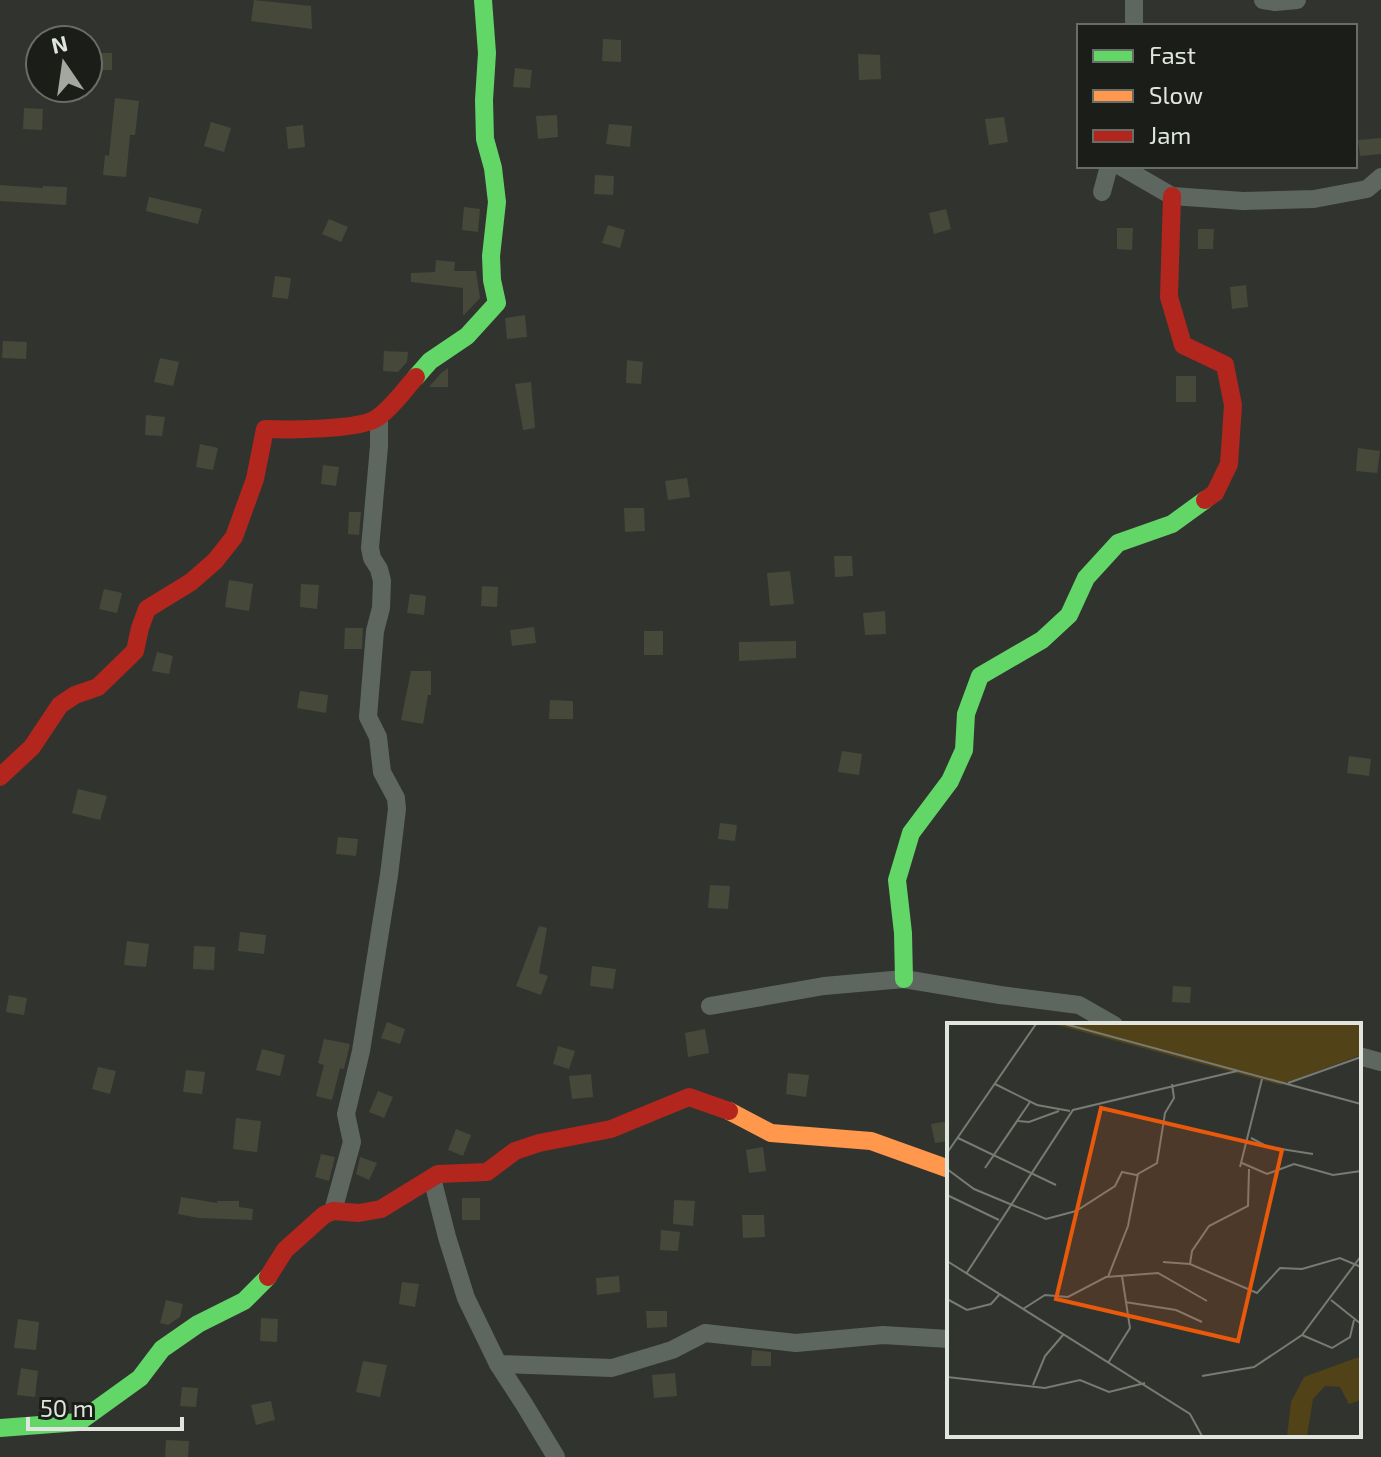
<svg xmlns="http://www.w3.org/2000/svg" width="1381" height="1457" viewBox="0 0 1381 1457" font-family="'Exo 2',sans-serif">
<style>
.building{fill:#46483a}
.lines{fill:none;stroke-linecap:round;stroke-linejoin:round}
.street{stroke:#5d6760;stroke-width:18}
.fast{stroke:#63d668;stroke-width:18}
.slow{stroke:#ff974d;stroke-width:18}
.jam{stroke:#b3261e;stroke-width:18}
.inset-road{fill:none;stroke:#777b74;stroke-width:2}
.view{fill:#e8590c;fill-opacity:0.15;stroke:#e8590c;stroke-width:4}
.inset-edge{fill:none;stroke:#e0e5de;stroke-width:4}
</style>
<rect width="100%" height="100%" fill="#31342e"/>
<!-- building -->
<g class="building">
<path d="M254,0L311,6L312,29L251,21Z"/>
<path d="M603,39L621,40V62L602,61Z"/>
<rect x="96" y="53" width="16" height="17"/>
<path d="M858,54L880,55L881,79L859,80Z"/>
<path d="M515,68L532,70L530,88L513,87Z"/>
<path d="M115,98L139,101L135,135H130L126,177L103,175L105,155L109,156Z"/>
<path d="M24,108L43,109L42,130L23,129Z"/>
<path d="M557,115L558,137L538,139L536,116Z"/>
<path d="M1004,117L1008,142L989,145L985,119Z"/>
<path d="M211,122L231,128L224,152L204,146Z"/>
<path d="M609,124L632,126L630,147L606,144Z"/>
<path d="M303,125L305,147L288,149L286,127Z"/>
<path d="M1381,138V154L1360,156L1358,140Z"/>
<path d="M595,175L614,176L613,195L594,194Z"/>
<path d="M0,185L43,188V186L67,187L66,205L0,201Z"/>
<path d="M149,197L202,209L198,224L146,211Z"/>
<path d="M464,207L480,209L478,232L462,230Z"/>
<path d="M946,209L951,229L934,234L929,213Z"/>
<path d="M329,219L348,227L341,242L322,234Z"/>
<path d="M608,225L625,230L620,248L602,243Z"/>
<path d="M1117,228H1133L1132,250L1117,249Z"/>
<path d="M1198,229H1214L1213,249H1198Z"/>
<path d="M436,260L455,262L454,271H476L480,298L464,315H463V288L411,282V273L435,272Z"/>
<path d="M275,276L291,278L288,299L272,297Z"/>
<path d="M1246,285L1248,307L1232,309L1230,287Z"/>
<path d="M525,315L527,337L507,339L505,318Z"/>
<path d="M3,341L27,342L26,359L2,358Z"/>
<path d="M384,351L408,352L407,362L398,372L383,371Z"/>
<path d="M160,358L179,362L173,386L154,382Z"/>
<path d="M627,360L643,362L641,384L626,383Z"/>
<path d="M448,368V387H429L441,373Z"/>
<rect x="1176" y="376" width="20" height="26"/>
<path d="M531,382L535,428L523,430L515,384Z"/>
<path d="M146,415L165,417L162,436L145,435Z"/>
<path d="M200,444L218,448L213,470L196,467Z"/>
<path d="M1358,448L1380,451L1377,473L1356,471Z"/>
<path d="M323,465L339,467L336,486L321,484Z"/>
<path d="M687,478L690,497L668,500L665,481Z"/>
<path d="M624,508H644L645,531L625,532Z"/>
<path d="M349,512H361L359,535L348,534Z"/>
<path d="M834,556H852L853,576L835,577Z"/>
<path d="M790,571L794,604L770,606L767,573Z"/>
<path d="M229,580L253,584L249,611L225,607Z"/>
<path d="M301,584L319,585L317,609L300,607Z"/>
<path d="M482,586L498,587L497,607L481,606Z"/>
<path d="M104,589L122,593L117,613L99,609Z"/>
<path d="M410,594L426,596L424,615L407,613Z"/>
<path d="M885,611L886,634L865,635L863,613Z"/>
<path d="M534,627L536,643L512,646L510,630Z"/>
<path d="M345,628H363L362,649H344Z"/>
<rect x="644" y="631" width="19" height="24"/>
<path d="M796,641V658L739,661V642Z"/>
<path d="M157,652L173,656L169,674L152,671Z"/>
<path d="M411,671H431V695H428L423,724L401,720Z"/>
<path d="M300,691L328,695L326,713L297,708Z"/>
<path d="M550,700L573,701V719H549Z"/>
<path d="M842,751L862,754L859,775L838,772Z"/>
<path d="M1349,756L1371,759L1369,776L1347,773Z"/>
<path d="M78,789L107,796L100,820L72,813Z"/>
<path d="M720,823L737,825L735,841L718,839Z"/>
<path d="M338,837L358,839L356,856L336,854Z"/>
<path d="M710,885L730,886L728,909L708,908Z"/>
<path d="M539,926L547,928L539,973L548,976L541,995L516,986Z"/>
<path d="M240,932L266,935L264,954L238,951Z"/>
<path d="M127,941L149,944L146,967L124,965Z"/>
<path d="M194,946L215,947L214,970L193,969Z"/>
<path d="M592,966L616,969L613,989L590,986Z"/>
<path d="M1173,986L1191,987L1190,1003L1172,1002Z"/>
<path d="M9,995L27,998L24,1015L6,1012Z"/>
<path d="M387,1022L405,1029L400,1044L381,1038Z"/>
<path d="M705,1029L709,1053L688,1057L685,1033Z"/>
<path d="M324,1039L350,1044L344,1069L340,1068L332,1100L316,1096L324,1065L318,1063Z"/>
<path d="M558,1046L575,1051L569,1069L553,1064Z"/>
<path d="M262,1049L285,1055L280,1076L256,1070Z"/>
<path d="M98,1067L116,1071L110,1094L92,1089Z"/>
<path d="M186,1070L205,1072L202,1094L183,1092Z"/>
<path d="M788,1073L809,1075L806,1097L786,1094Z"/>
<path d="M591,1074L593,1097L572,1099L569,1076Z"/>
<path d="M378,1091L393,1097L384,1118L369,1112Z"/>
<path d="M236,1118L261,1121L257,1152L233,1149Z"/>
<path d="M949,1121V1141L935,1143L931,1124Z"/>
<path d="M456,1129L471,1135L463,1156L448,1150Z"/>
<path d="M763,1147L766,1171L749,1173L746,1150Z"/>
<path d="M321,1154L335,1157L329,1181L315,1177Z"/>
<path d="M360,1157L377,1163L369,1180L356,1174Z"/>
<path d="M181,1197L217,1203V1201H239V1207L253,1209L252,1220L199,1218L178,1214Z"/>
<rect x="462" y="1198" width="18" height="22"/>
<path d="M674,1200L695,1201L693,1226L673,1224Z"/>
<path d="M742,1215H764L765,1237L743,1238Z"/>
<path d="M661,1230L680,1232L678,1251L660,1250Z"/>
<path d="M619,1276L620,1292L597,1295L596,1278Z"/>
<path d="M402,1282L419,1284L415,1307L399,1304Z"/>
<path d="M166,1300L183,1304L180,1317L168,1325L160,1323Z"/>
<path d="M646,1311H667V1327L647,1328Z"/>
<path d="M261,1318L278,1319L277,1342L260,1341Z"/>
<path d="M18,1319L39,1322L36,1350L14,1348Z"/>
<path d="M752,1350L771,1352V1366H751Z"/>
<path d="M363,1361L387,1365L380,1397L356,1392Z"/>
<path d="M21,1368L38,1371L35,1397L17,1395Z"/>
<path d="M675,1373L677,1396L654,1398L652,1375Z"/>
<path d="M182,1387L198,1388L196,1407L180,1406Z"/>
<path d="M271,1401L275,1420L256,1425L251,1405Z"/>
<path d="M166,1440L189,1441L188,1457H165Z"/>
</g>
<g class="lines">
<!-- street -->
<g class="street">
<path d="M1263,0L1275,2L1297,0"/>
<path d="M1134,26V0"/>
<path d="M1120,166L1172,196L1243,201L1314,199L1367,189L1381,177"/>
<path d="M1102,192L1109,166"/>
<path d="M710,1006L824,986L904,979L1000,995L1079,1005L1114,1025"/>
<path d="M1359,1056L1381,1062"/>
<path d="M432,1178L447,1237L466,1298L498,1364L524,1404L556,1457"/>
<path d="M333,1211L352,1142L346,1114L361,1051L389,875L397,809L396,798L382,772L378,737L368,717L375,631L381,608L382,581L379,569L372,558L370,548L379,446V417"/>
<path d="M498,1364L612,1368L672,1350L705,1333L796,1343L883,1335L949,1339"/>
</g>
<!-- fast -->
<g class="fast">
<path d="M416,377L430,361L467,336L497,303L492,280L491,256L497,202L493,168L485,139L484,100L487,53L483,0"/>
<path d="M904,979L903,933L897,880L911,833L950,781L964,750L966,714L980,676L1042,640L1069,615L1086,578L1118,543L1172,524L1205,500"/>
<path d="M0,1428L79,1422L140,1378L162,1349L198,1324L244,1301L268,1277"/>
</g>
<!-- slow -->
<path class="slow" d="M729,1111L771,1133L871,1141L949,1169"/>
<!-- jam -->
<g class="jam">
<path d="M1172,196L1169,297L1183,345L1225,365L1233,405L1229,464L1215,493L1205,500"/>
<path d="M0,777L32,747L60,705L75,695L98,687L135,651L140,628L147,609L191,582L215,561L234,537L255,479L265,429C288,430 360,430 377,418C392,408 404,390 416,377"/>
<path d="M268,1277L285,1250L324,1215L333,1211L359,1213L381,1209L438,1174L487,1172L515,1151L539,1143L611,1129L689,1097L729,1111"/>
</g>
</g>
<!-- overview -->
<g transform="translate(947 1023)">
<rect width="414" height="414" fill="#31342e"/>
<path d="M414,1V32L333,62L110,2ZM409,335H414V377L402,381L393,364L378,363L366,376L360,413H340L344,379L357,354Z" fill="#514218"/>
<path class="inset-road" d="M118,1L414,81M341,60L414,34M48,61L90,82L123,88M71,98L82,99L112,88M11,115L109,162M304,115L321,124L366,131M0,130L89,1M295,140L320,151L347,141L386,152L414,148M293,144L315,56M38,145L83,79M0,146L27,166L99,196L129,188L168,163L175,149L189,152L210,140L218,90L227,75L225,61M0,172L52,197M0,238L243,391L255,413M216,239L243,241L310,270L333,245L355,246L393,235L414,244M243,241L245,228L262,203L301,183L302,146M19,251L126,87L290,48M161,254L181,203L191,151M0,276L20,287L44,281L52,272M384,277L414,301M178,279L229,287L255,299M76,286L98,272L121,274L159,254L211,250L260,278M355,312L385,325L403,314L407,297M161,340L183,305L175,253M255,353L307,344L355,312L414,233M0,354L98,365L133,357L162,369L198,360M86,362L98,333L116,312"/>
<path class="view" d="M154,85L335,127L291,318L109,276Z"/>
<rect width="414" height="414" class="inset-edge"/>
</g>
<!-- legend -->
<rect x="1077" y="24" width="280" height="144" fill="#1a1d18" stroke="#696d67" stroke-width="2"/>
<rect x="1093" y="50" width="40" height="12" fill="#63d668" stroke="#696d67" stroke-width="2"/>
<text x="1149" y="64" font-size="24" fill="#e0e5de">Fast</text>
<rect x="1093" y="90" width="40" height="12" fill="#ff974d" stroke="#696d67" stroke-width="2"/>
<text x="1149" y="104" font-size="24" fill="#e0e5de">Slow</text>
<rect x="1093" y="130" width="40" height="12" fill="#b3261e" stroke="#696d67" stroke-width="2"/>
<text x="1149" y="144" font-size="24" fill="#e0e5de">Jam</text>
<!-- north arrow -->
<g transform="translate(64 64) rotate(347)"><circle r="38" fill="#1a1d18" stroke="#696d67" stroke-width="2"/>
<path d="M0-6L14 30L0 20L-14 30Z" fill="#a3a7a0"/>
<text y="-12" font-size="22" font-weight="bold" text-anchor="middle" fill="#e0e5de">N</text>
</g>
<!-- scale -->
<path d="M28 1417v12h154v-12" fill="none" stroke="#e0e5de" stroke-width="4"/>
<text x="40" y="1417" font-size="24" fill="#e0e5de" stroke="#1a1d18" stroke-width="6" paint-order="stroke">50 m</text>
</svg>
